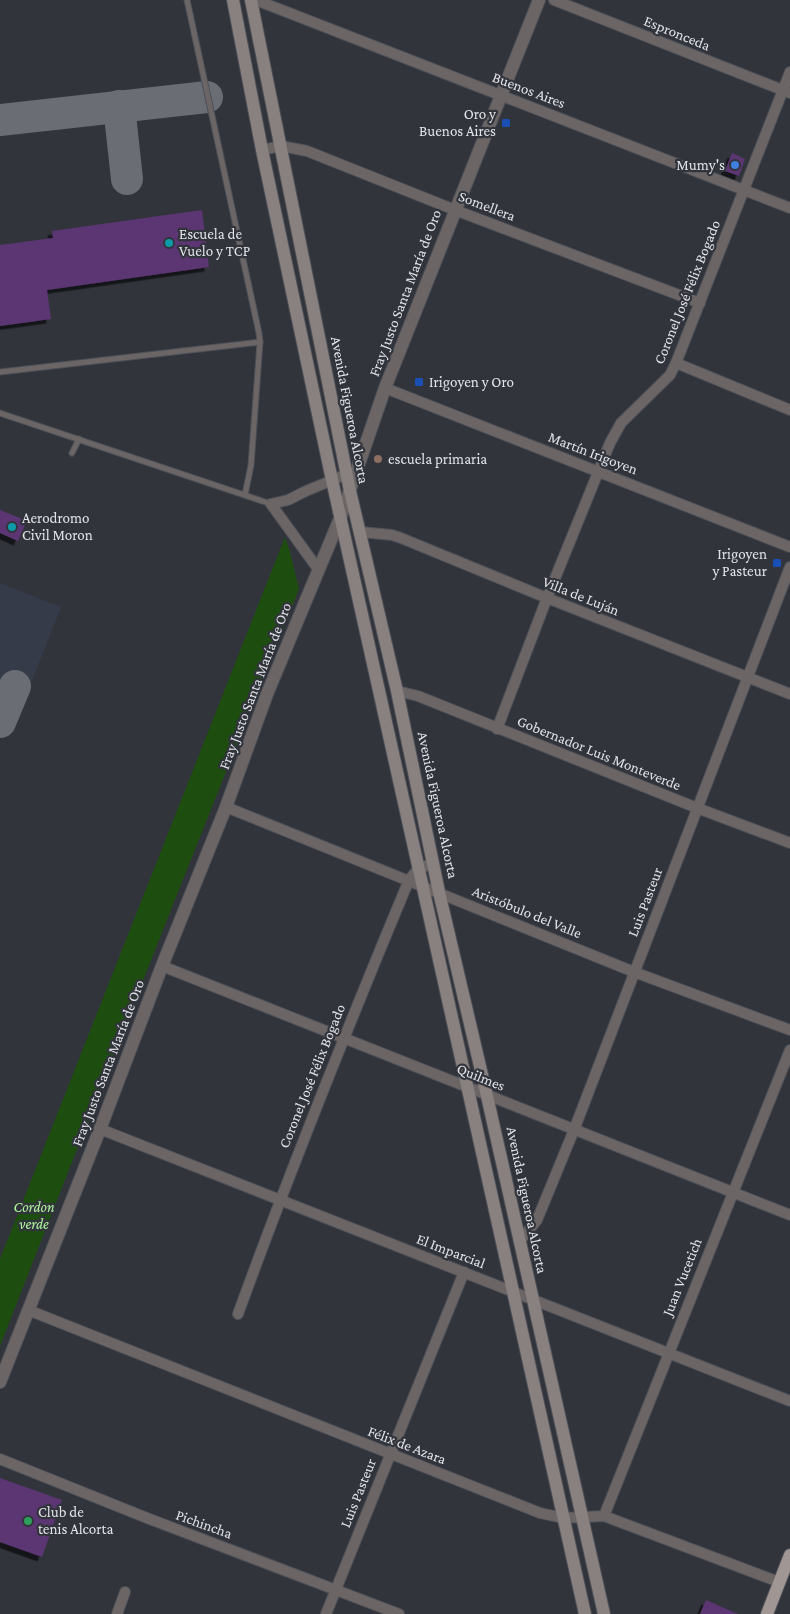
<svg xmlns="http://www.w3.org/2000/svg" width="790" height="1614" viewBox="0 0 790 1614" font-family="'Crimson Pro',serif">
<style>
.built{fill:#363b49}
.park{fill:#1d4e10}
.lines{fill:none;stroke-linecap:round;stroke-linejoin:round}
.taxiway{stroke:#6b6d74;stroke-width:32}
.building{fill:#5b3573;filter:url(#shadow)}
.service-casing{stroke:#4e5058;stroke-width:7}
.minor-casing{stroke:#4e5058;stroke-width:12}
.tertiary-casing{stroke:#4e5058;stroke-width:14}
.secondary-casing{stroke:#4e5058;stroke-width:14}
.primary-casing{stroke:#4e5058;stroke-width:14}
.service{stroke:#6b6665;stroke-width:5}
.minor{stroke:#6b6665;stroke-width:10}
.tertiary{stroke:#6b6665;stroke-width:12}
.secondary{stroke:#89817f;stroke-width:12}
.primary{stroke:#a09693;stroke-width:12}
.transit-dot{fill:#1a4fb4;stroke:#32343c;stroke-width:2}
.shop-dot{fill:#3f7fe0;stroke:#32343c;stroke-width:2}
.culture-dot{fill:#0f9aa8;stroke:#32343c;stroke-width:2}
.education-dot{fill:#8d6e63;stroke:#32343c;stroke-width:2}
.leisure-dot{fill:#2e9e5b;stroke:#32343c;stroke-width:2}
.labels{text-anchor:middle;stroke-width:4.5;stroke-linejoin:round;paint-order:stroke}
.street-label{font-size:15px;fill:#e1e3e8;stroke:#32343c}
.poi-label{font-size:15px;fill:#e1e3e8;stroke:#32343c;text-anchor:start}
.park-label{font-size:15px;font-style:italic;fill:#aef69f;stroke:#32343c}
</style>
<defs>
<filter id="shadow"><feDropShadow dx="-4.5" dy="4.5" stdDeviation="0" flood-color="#0009"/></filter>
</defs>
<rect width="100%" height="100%" fill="#32343c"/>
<!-- built -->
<path class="built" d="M0,583L61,607L28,691L0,680Z"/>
<!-- park -->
<path class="park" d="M285,537L290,552L299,589L170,912L0,1346V1259Z"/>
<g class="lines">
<!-- taxiway -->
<g class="taxiway">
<path d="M119,106L127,179"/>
<path d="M0,120L207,97"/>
<path d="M0,722L15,686"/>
</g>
</g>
<!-- building -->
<g class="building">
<path d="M732,153L745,159L739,176L725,171Z"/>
<path d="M202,210L209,267L47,290L51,319L0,326V245L53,238L52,231Z"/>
<path d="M0,510L27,521L18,541L0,533Z"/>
<path d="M0,1478L62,1500L42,1557L0,1542Z"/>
<path d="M706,1600L738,1614H700Z"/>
</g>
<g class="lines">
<defs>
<g id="service">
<path d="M187,0L259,333L260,342L251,465L245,495"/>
<path d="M0,372L260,342"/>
<path d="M0,413L271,504"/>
<path d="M72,453L79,439"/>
</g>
<g id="minor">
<path d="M256,0L790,208"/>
<path d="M554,0L790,93"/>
<path d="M262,150L281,146L307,151L455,210L700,303"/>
<path d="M676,363L790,410"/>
<path d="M385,388L790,547"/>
<path d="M271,504L288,500L306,491L347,474"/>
<path d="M271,504L318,569"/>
<path d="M361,532L392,535L401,538L547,598L790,694"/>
<path d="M397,691L418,696L697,808L790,843"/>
<path d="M497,729L547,598L610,443L621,423L670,375L676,363L790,72"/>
<path d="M226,807L634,972L790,1030"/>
<path d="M162,966L790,1215"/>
<path d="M100,1129L790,1401"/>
<path d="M519,1242L537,1220L574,1130L790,567"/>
<path d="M28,1310L540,1513L563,1518L604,1516L779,1582"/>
<path d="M238,1314C291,1168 349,1024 409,880L418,869L433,863"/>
<path d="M0,1459L147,1518L399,1614"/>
<path d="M604,1516L790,1050"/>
<path d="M117,1614L125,1592"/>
<path d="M326,1614L464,1272"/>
</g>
<path id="tertiary" d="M0,1382L100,1129L162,966L226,807L267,694L341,516L385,388L539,0"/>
<g id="secondary">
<path d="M233,0L262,150L332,480L585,1614"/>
<path d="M251,0L350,491L397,691L439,892L487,1096L604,1614"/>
</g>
<path id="primary" d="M767,1614L790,1555"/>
</defs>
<!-- service casing -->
<use href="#service" class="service-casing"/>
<!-- minor casing -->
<use href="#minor" class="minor-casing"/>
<!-- tertiary casing -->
<use href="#tertiary" class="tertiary-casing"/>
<!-- secondary casing -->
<use href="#secondary" class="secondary-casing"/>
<!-- primary casing -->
<use href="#primary" class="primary-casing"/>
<!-- service -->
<use href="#service" class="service"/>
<!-- minor -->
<use href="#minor" class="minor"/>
<!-- tertiary -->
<use href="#tertiary" class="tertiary"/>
<!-- secondary -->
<use href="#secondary" class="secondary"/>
<!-- primary -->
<use href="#primary" class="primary"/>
</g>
<!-- markers -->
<g class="transit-dot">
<rect x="501" y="118" width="10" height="10" rx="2.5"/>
<rect x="414" y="377" width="10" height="10" rx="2.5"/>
<rect x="772" y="558" width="10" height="10" rx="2.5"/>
</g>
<circle class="shop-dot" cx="735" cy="165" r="5"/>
<g class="culture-dot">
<circle cx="169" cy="243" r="5"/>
<circle cx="12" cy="527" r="5"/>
</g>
<circle class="education-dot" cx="378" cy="459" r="5"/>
<circle class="leisure-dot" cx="28" cy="1521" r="5"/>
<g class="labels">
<!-- street labels -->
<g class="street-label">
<text transform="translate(677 33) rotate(22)" y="5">Espronceda</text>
<text transform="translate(529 90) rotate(21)" y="5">Buenos Aires</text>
<text transform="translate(487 206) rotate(21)" y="5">Somellera</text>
<text transform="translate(687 292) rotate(-68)" y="5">Coronel José Félix Bogado</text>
<text transform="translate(405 293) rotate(-69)" y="5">Fray Justo Santa María de Oro</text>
<text transform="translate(350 410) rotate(79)" y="5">Avenida Figueroa Alcorta</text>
<text transform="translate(593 453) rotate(21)" y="5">Martín Irigoyen</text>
<text transform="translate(581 596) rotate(22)" y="5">Villa de Luján</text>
<text transform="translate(255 686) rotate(-69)" y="5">Fray Justo Santa María de Oro</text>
<text transform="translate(599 753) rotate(22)" y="5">Gobernador Luis Monteverde</text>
<text transform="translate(438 805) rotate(78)" y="5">Avenida Figueroa Alcorta</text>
<text transform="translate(645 902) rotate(-69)" y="5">Luis Pasteur</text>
<text transform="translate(527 912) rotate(22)" y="5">Aristóbulo del Valle</text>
<text transform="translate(108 1063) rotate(-69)" y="5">Fray Justo Santa María de Oro</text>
<text transform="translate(312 1076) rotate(-68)" y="5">Coronel José Félix Bogado</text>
<text transform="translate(481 1077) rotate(22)" y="5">Quilmes</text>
<text transform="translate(527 1200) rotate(78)" y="5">Avenida Figueroa Alcorta</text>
<text transform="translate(451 1251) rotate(21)" y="5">El Imparcial</text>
<text transform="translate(682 1277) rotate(-68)" y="5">Juan Vucetich</text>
<text transform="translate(407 1445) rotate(21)" y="5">Félix de Azara</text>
<text transform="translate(358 1493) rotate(-68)" y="5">Luis Pasteur</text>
<text transform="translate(204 1524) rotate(20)" y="5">Pichincha</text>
</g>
<!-- poi labels -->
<g class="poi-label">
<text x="496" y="119" text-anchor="end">Oro y<tspan x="496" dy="17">Buenos Aires</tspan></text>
<text x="725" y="170" text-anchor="end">Mumy's</text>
<text x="179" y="239">Escuela de<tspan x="179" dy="17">Vuelo y TCP</tspan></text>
<text x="429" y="387">Irigoyen y Oro</text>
<text x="388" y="464">escuela primaria</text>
<text x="22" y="523">Aerodromo<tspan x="22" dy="17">Civil Moron</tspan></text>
<text x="767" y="559" text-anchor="end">Irigoyen<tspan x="767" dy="17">y Pasteur</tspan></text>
<text x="38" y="1517">Club de<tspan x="38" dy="17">tenis Alcorta</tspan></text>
</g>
<!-- park labels -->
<g class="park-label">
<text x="34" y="1212">Cordon<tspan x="34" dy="17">verde</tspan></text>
</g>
</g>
</svg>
